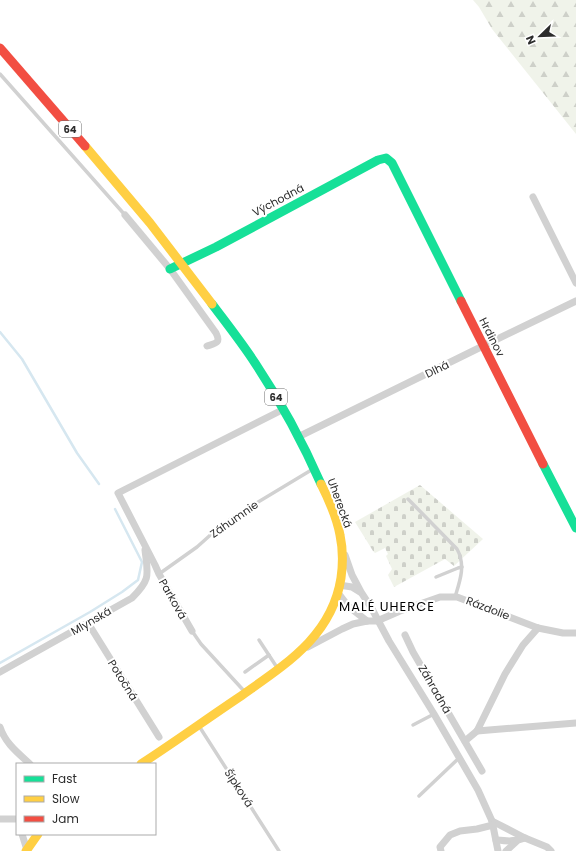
<svg xmlns="http://www.w3.org/2000/svg" width="576" height="851" viewBox="0 0 576 851" font-family="Poppins,sans-serif">
<style>
.forest{fill:url(#forest-firs)}
.cemetery{fill:url(#cemetery-stones)}
.lines{fill:none;stroke-linecap:round;stroke-linejoin:round}
.stream{stroke:#d6e7f0;stroke-width:2.5}
.lane{stroke:#d1d1d1;stroke-width:3.5}
.street{stroke:#d1d1d1;stroke-width:7}
.fast{stroke:#16e098;stroke-width:9}
.slow{stroke:#ffcf43;stroke-width:9}
.jam{stroke:#f24e42;stroke-width:9}
.labels{text-anchor:middle;stroke-width:4;stroke-linejoin:round;paint-order:stroke}
.shield{fill:#fff;stroke:#6b6b6b;stroke-width:1}
.shield-label{font-size:10px;font-weight:bold;fill:#2c2c2c}
.street-label{font-size:11px;fill:#2c2c2c;stroke:#fff}
.quarter-label{font-size:13px;letter-spacing:1px;fill:#000;stroke:#fff}
</style>
<defs>
<pattern id="forest-firs" width="22" height="20" patternUnits="userSpaceOnUse"><rect width="22" height="20" fill="#f0f3ea"/><path d="M5 1l3.5 6h-7zM16 11l3.5 6h-7z" fill="#ced0c9"/></pattern>
<pattern id="cemetery-stones" width="16" height="16" patternUnits="userSpaceOnUse"><rect width="16" height="16" fill="#f0f3ea"/><path d="M2 7V4a2 2 0 0 1 4 0v3zM10 15v-3a2 2 0 0 1 4 0v3z" fill="#ced0c9"/></pattern>
</defs>
<rect width="100%" height="100%" fill="#fff"/>
<!-- forest -->
<path class="forest" d="M473,0H576V134L492,29L479,7Z"/>
<!-- cemetery -->
<path class="cemetery" d="M420,485L483,539L454,566L445,559L394,587L388,575L392,569L386,556L388,554L385,548L375,553L373,551L355,522Z"/>
<g class="lines">
<!-- stream -->
<g class="stream">
<path d="M0,332L22,359L77,453L99,484"/>
<path d="M0,663L90,612L122,592L138,580L142,562L115,509"/>
</g>
<!-- lane -->
<g class="lane">
<path d="M0,74L125,215"/>
<path d="M408,499L457,549C466,565 460,581 455,597"/>
<path d="M159,574L197,547L216,530L235,516L313,469"/>
<path d="M436,577L458,568L462,567"/>
<path d="M192,631L201,644L245,692"/>
<path d="M259,640L278,669"/>
<path d="M245,672L269,655"/>
<path d="M413,725L434,714"/>
<path d="M199,726L279,851"/>
<path d="M419,796L459,758"/>
</g>
<!-- street -->
<g class="street">
<path d="M533,197L576,283"/>
<path d="M125,215L170,269L216,333C221,343 216,343 207,346"/>
<path d="M298,437L483,346L576,301"/>
<path d="M345,555L352,575L361,592L372,609L389,641L434,714L478,790L492,821L498,851"/>
<path d="M339,585L352,587L360,592"/>
<path d="M338,593L348,606L367,621"/>
<path d="M88,623L159,737"/>
<path d="M192,631L159,574L155,565L118,493L284,409"/>
<path d="M405,635L413,652L482,771"/>
<path d="M308,647L342,629L353,624L367,621H377L400,611L440,597H457L538,628L563,633H576"/>
<path d="M0,672L132,598C151,579 148,575 145,550"/>
<path d="M0,727C5,743 18,753 30,764"/>
<path d="M477,731L576,723"/>
<path d="M465,741L477,731L505,674L523,645L538,628"/>
<path d="M0,819H17"/>
<path d="M492,821L525,838L547,847L551,851"/>
<path d="M22,834L27,850"/>
<path d="M496,840C506,841 515,842 525,838"/>
<path d="M441,851L440,847L450,835L460,831L477,829L493,825"/>
<path d="M506,851L517,841"/>
</g>
<!-- fast -->
<g class="fast">
<path d="M170,269L216,247L378,160L386,158L392,163L461,301"/>
<path d="M212,304C227,324 242,343 255,363C281,402 303,443 321,484"/>
<path d="M543,464L576,528"/>
</g>
<!-- slow -->
<g class="slow">
<path d="M85,146L150,223L212,304"/>
<path d="M141,764C175,742 208,718 241,696C286,664 332,636 341,578C343,564 343,549 340,535C337,518 329,500 321,484"/>
<path d="M26,851L38,834"/>
</g>
<!-- jam -->
<g class="jam">
<path d="M0,48L85,146"/>
<path d="M461,301L543,464"/>
</g>
</g>
<g class="labels">
<!-- shield labels -->
<g class="shield">
<rect x="59" y="121" width="22" height="16" rx="3"/>
<rect x="265" y="389" width="22" height="16" rx="3"/>
</g>
<g class="shield-label">
<text x="70" y="133">64</text>
<text x="276" y="401">64</text>
</g>
<!-- street labels -->
<g class="street-label">
<text transform="translate(278 200) rotate(-28)" y="4">Východná</text>
<text transform="translate(492 337) rotate(63)" y="4">Hrdinov</text>
<text transform="translate(437 369) rotate(-26)" y="4">Dlhá</text>
<text transform="translate(340 503) rotate(70)" y="4">Uherecká</text>
<text transform="translate(234 519) rotate(-35)" y="4">Záhumnie</text>
<text transform="translate(173 599) rotate(60)" y="4">Parková</text>
<text transform="translate(488 608) rotate(21)" y="4">Rázdolie</text>
<text transform="translate(91 621) rotate(-30)" y="4">Mlynská</text>
<text transform="translate(123 680) rotate(58)" y="4">Potočná</text>
<text transform="translate(435 689) rotate(60)" y="4">Záhradná</text>
<text transform="translate(239 788) rotate(57)" y="4">Šípková</text>
</g>
<!-- quarter labels -->
<g class="quarter-label">
<text x="387" y="611">MALÉ UHERCE</text>
</g>
</g>
<!-- legend -->
<rect x="16" y="763" width="140" height="72" fill="#ffffff" stroke="#ababab"/>
<rect x="24" y="776" width="20" height="6" fill="#16e098" stroke="#ababab"/>
<text x="52" y="783" font-size="12" fill="#2c2c2c">Fast</text>
<rect x="24" y="796" width="20" height="6" fill="#ffcf43" stroke="#ababab"/>
<text x="52" y="803" font-size="12" fill="#2c2c2c">Slow</text>
<rect x="24" y="816" width="20" height="6" fill="#f24e42" stroke="#ababab"/>
<text x="52" y="823" font-size="12" fill="#2c2c2c">Jam</text>
<!-- north arrow -->
<g transform="translate(540 36) rotate(247)" stroke="#ffffff" stroke-width="3" paint-order="stroke">
<path d="M0-3L7 15L0 10L-7 15Z" fill="#2c2c2c"/>
<text y="-6" font-size="11" font-weight="bold" text-anchor="middle" fill="#2c2c2c">N</text>
</g>
</svg>
